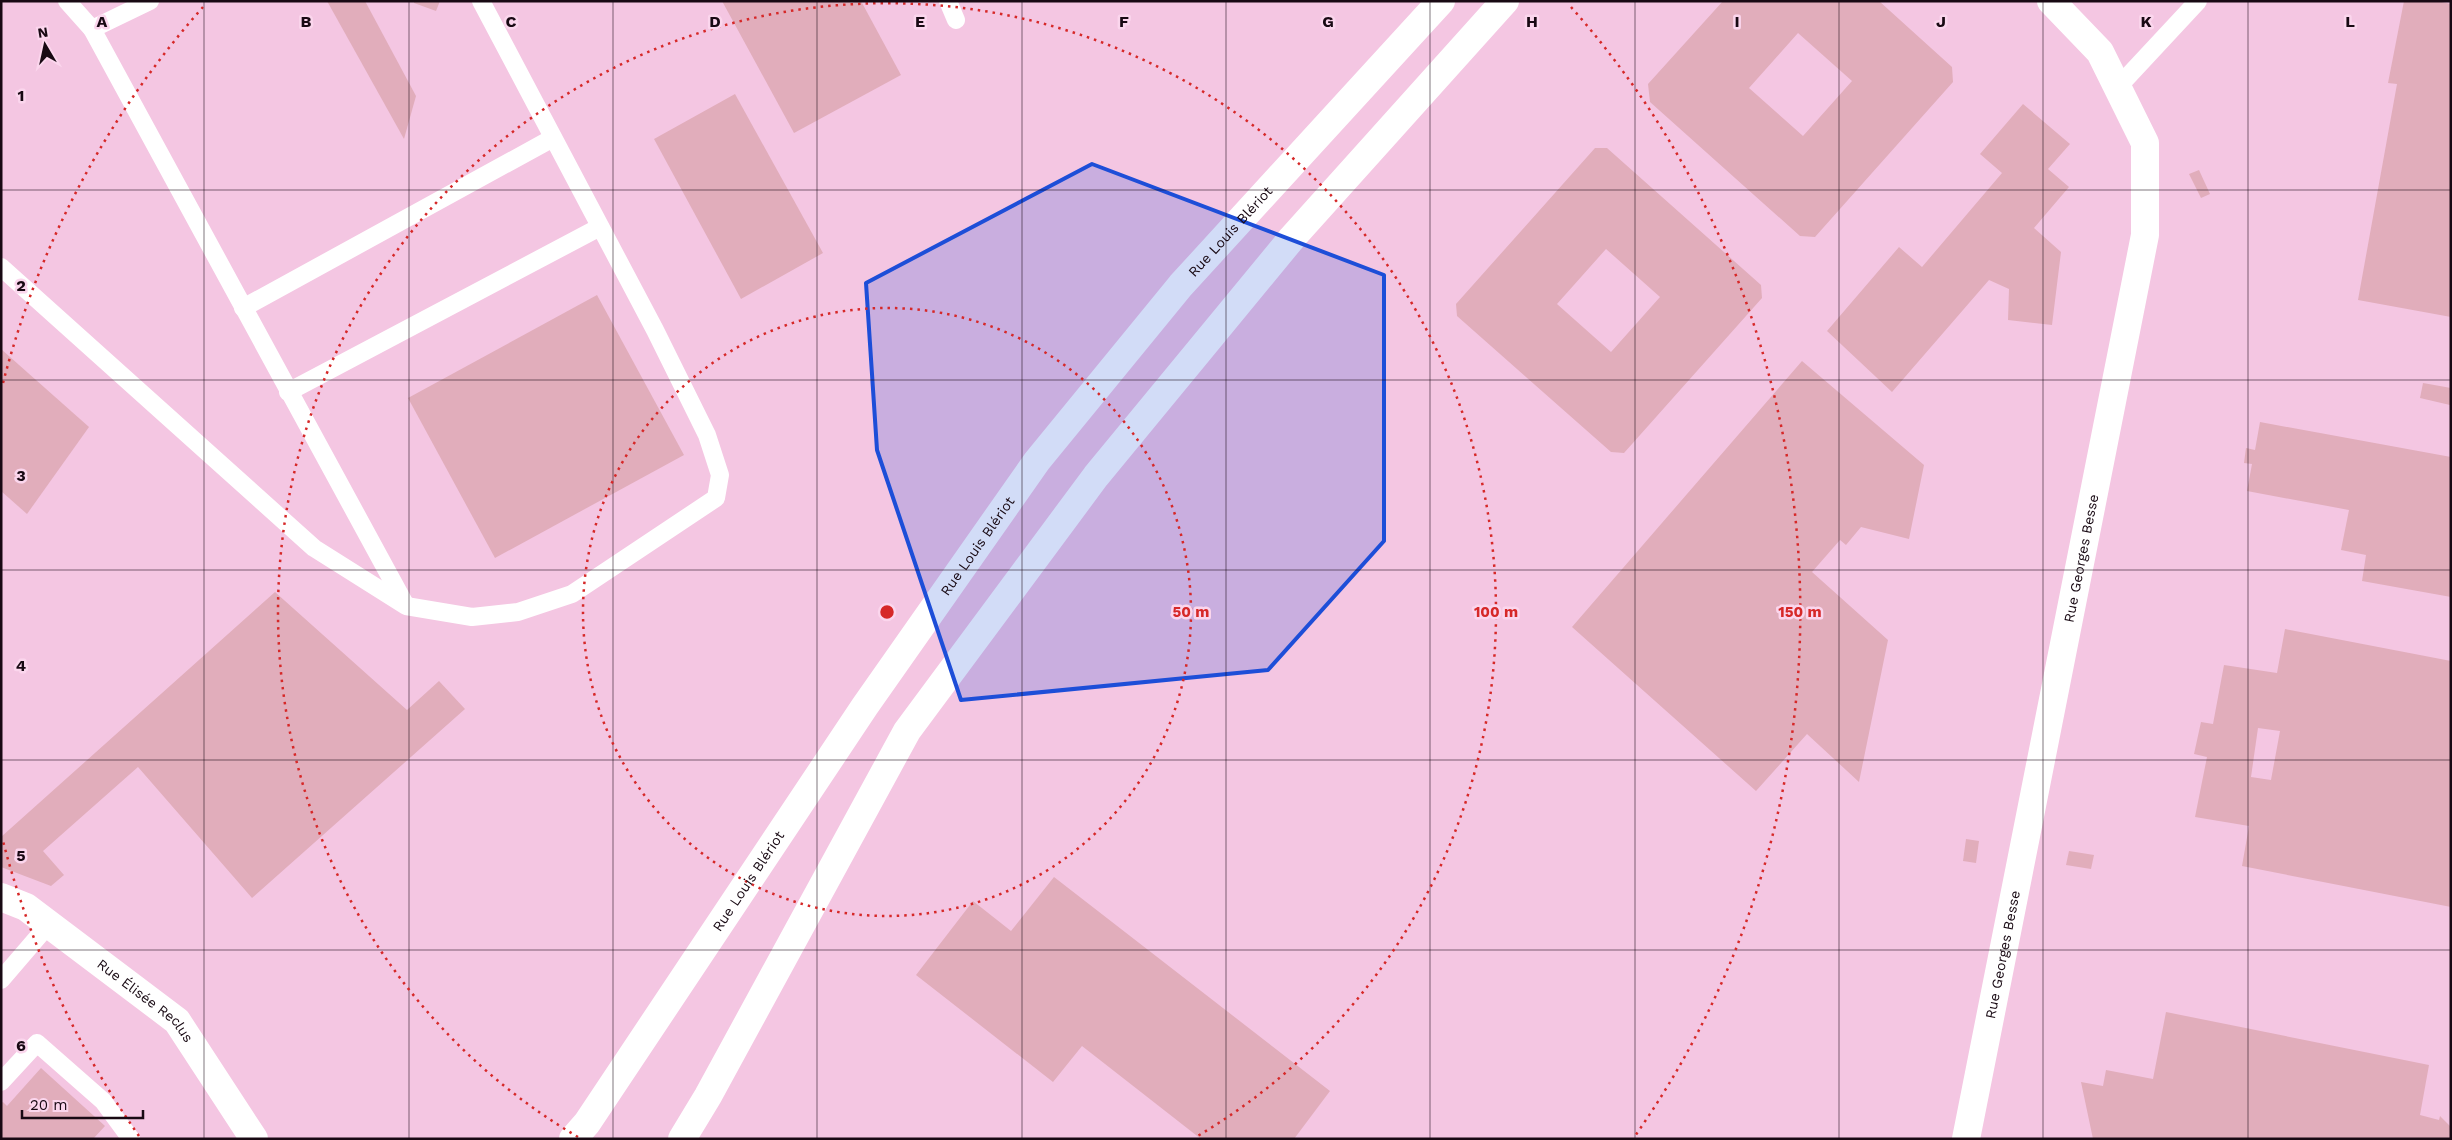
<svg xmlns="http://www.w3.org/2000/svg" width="2452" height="1140" font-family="'Work Sans',sans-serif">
<rect width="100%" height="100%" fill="#f4c6e2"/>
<g fill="#e1adbb" fill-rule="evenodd">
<polygon points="327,1 365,1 416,96 404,139"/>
<polygon points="414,1 440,1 436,11 414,3"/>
<polygon points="722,1 861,1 901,75 794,133"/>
<path d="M 1723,1 L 1879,1 L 1952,67 L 1953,82 L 1815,237 L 1800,236 L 1650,102 L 1648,84 ZM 1798,33 L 1852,81 L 1803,136 L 1749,88 Z"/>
<polygon points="2404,1 2437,1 2451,4 2451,317 2358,300 2397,84 2388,83"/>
<polygon points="735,94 823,253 741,299 654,139"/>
<polygon points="2023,104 2070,144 2048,169 2069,187 2034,228 2061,252 2052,325 2008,320 2009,289 1989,280 1892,392 1827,331 1899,247 1922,267 2002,173 1980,154"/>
<path d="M 1595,148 L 1607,148 L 1761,285 L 1762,298 L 1624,453 L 1611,452 L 1457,316 L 1456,304 ZM 1606,249 L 1660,297 L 1611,352 L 1557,304 Z"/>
<polygon points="2199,170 2210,194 2201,198 2189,174"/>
<polygon points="597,295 684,455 495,558 408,398"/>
<polygon points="1,349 89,427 27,514 1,491"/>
<polygon points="1802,361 1924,465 1909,539 1861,527 1846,545 1840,540 1812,572 1888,640 1859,782 1807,734 1756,791 1572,627"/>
<polygon points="2423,383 2451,388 2450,405 2420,398"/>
<polygon points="2260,422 2451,457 2451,597 2362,581 2366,555 2341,550 2349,510 2247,491 2252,464 2244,463 2246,448 2255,450"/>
<polygon points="275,592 407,710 439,681 465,709 252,898 138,767 43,851 64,875 51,886 1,867 1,837"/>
<path d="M 2285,629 L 2451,661 L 2451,907 L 2242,866 L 2249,826 L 2195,817 L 2207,757 L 2194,754 L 2201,722 L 2213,724 L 2224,665 L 2277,673 ZM 2258,728 L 2280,731 L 2271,780 L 2251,777 Z"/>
<polygon points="1966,839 1979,841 1976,863 1963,861"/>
<polygon points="2069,851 2094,855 2091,869 2066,865"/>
<polygon points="1054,877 1330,1091 1294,1139 1201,1139 1082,1046 1053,1082 916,975 973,901 1011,931"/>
<polygon points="2166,1012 2429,1065 2420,1115 2439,1120 2440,1116 2451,1127 2451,1139 2093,1139 2081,1082 2103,1086 2106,1070 2153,1079"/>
<polygon points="41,1068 105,1126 93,1139 1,1139 1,1103 3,1102 7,1106"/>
</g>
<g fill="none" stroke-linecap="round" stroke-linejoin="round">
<g stroke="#fff" stroke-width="18">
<polyline points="67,1 92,29 150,1"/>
<polyline points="948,1 956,20"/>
<polyline points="92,29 405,604"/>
<polyline points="2118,87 2198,1"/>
<polyline points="1,267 314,548 406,606 472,617 518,612 572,594 716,498 720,475 707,435 655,330 481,1"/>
<polyline points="243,308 553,138"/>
<polyline points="288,392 600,227"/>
<polyline points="1,980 49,924"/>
<polyline points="1,1082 37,1043 103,1101 131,1139"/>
</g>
<path stroke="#fff" stroke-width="28" id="s1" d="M 1966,1139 L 2145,235 L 2145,143 L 2100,52 L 2051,1"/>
<g stroke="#fff" stroke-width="28">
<path id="s2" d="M 1,897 L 26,907 L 177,1021 L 254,1139"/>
<path id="s3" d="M 573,1139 L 587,1123 L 865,706 L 1037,461 L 1181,285 L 1441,1"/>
<polyline points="682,1139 708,1096 907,731 1096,476 1292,238 1505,1"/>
</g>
</g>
<path fill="#1d4ed8" fill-opacity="0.2" stroke="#1d4ed8" stroke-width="4" stroke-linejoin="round" d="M 1092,164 L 1384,275 L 1384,541 L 1268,670 L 961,700 L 877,450 L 866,283 Z"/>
<path fill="none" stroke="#180913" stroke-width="1" stroke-opacity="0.55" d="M 204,1 L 204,1139M 409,1 L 409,1139M 613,1 L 613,1139M 817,1 L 817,1139M 1022,1 L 1022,1139M 1226,1 L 1226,1139M 1430,1 L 1430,1139M 1635,1 L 1635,1139M 1839,1 L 1839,1139M 2043,1 L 2043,1139M 2248,1 L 2248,1139M 1,190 L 2451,190M 1,380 L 2451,380M 1,570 L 2451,570M 1,760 L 2451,760M 1,950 L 2451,950"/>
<g fill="none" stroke="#d62828" stroke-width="2.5" stroke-dasharray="2.5 5">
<circle cx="887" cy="612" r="304"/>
<path d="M578 1137A609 609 0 1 1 1196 1137"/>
<path d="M139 1136A913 913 0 0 1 3 841M3 383A913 913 0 0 1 203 7M1571 7A913 913 0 0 1 1635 1136"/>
</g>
<g text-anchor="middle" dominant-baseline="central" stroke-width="5" stroke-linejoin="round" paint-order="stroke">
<g font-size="14" fill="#180913" stroke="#fbd6ed">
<text stroke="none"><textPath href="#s3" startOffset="1122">Rue Louis Blériot</textPath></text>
<text stroke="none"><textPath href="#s3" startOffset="718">Rue Louis Blériot</textPath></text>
<text stroke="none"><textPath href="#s1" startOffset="592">Rue Georges Besse</textPath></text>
<text stroke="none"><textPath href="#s3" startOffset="312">Rue Louis Blériot</textPath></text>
<text stroke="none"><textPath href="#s1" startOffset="188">Rue Georges Besse</textPath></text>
<text stroke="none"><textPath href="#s2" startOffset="179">Rue Élisée Reclus</textPath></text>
</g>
</g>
<g font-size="16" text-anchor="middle" font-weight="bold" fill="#180913" stroke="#fbd6ed" stroke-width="5" stroke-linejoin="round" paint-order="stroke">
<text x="102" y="27">A</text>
<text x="306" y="27">B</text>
<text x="511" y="27">C</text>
<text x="715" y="27">D</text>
<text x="920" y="27">E</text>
<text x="1124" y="27">F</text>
<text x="1328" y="27">G</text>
<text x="1532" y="27">H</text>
<text x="1737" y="27">I</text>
<text x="1941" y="27">J</text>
<text x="2146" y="27">K</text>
<text x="2350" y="27">L</text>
<text x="21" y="101">1</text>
<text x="21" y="291">2</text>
<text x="21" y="481">3</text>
<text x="21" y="671">4</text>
<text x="21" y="861">5</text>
<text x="21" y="1051">6</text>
</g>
<circle cx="887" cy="612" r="8" fill="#d62828" stroke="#fbd6ed" stroke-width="2.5"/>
<g font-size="15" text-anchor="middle" font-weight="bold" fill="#d62828" stroke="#fbd6ed" stroke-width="5" stroke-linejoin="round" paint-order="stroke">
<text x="1191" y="617">50 m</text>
<text x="1496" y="617">100 m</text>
<text x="1800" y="617">150 m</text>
</g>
<rect width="2452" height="1140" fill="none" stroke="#180913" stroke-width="5"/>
<g transform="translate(45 45) rotate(351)" stroke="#fbd6ed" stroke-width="4" paint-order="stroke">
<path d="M0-4L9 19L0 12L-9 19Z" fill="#180913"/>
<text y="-8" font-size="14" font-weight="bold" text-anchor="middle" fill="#180913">N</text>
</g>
<path d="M22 1110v8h121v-8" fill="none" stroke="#180913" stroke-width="2.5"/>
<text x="30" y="1110" font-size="15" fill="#180913" stroke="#fbd6ed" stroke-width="4" paint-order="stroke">20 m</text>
</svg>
